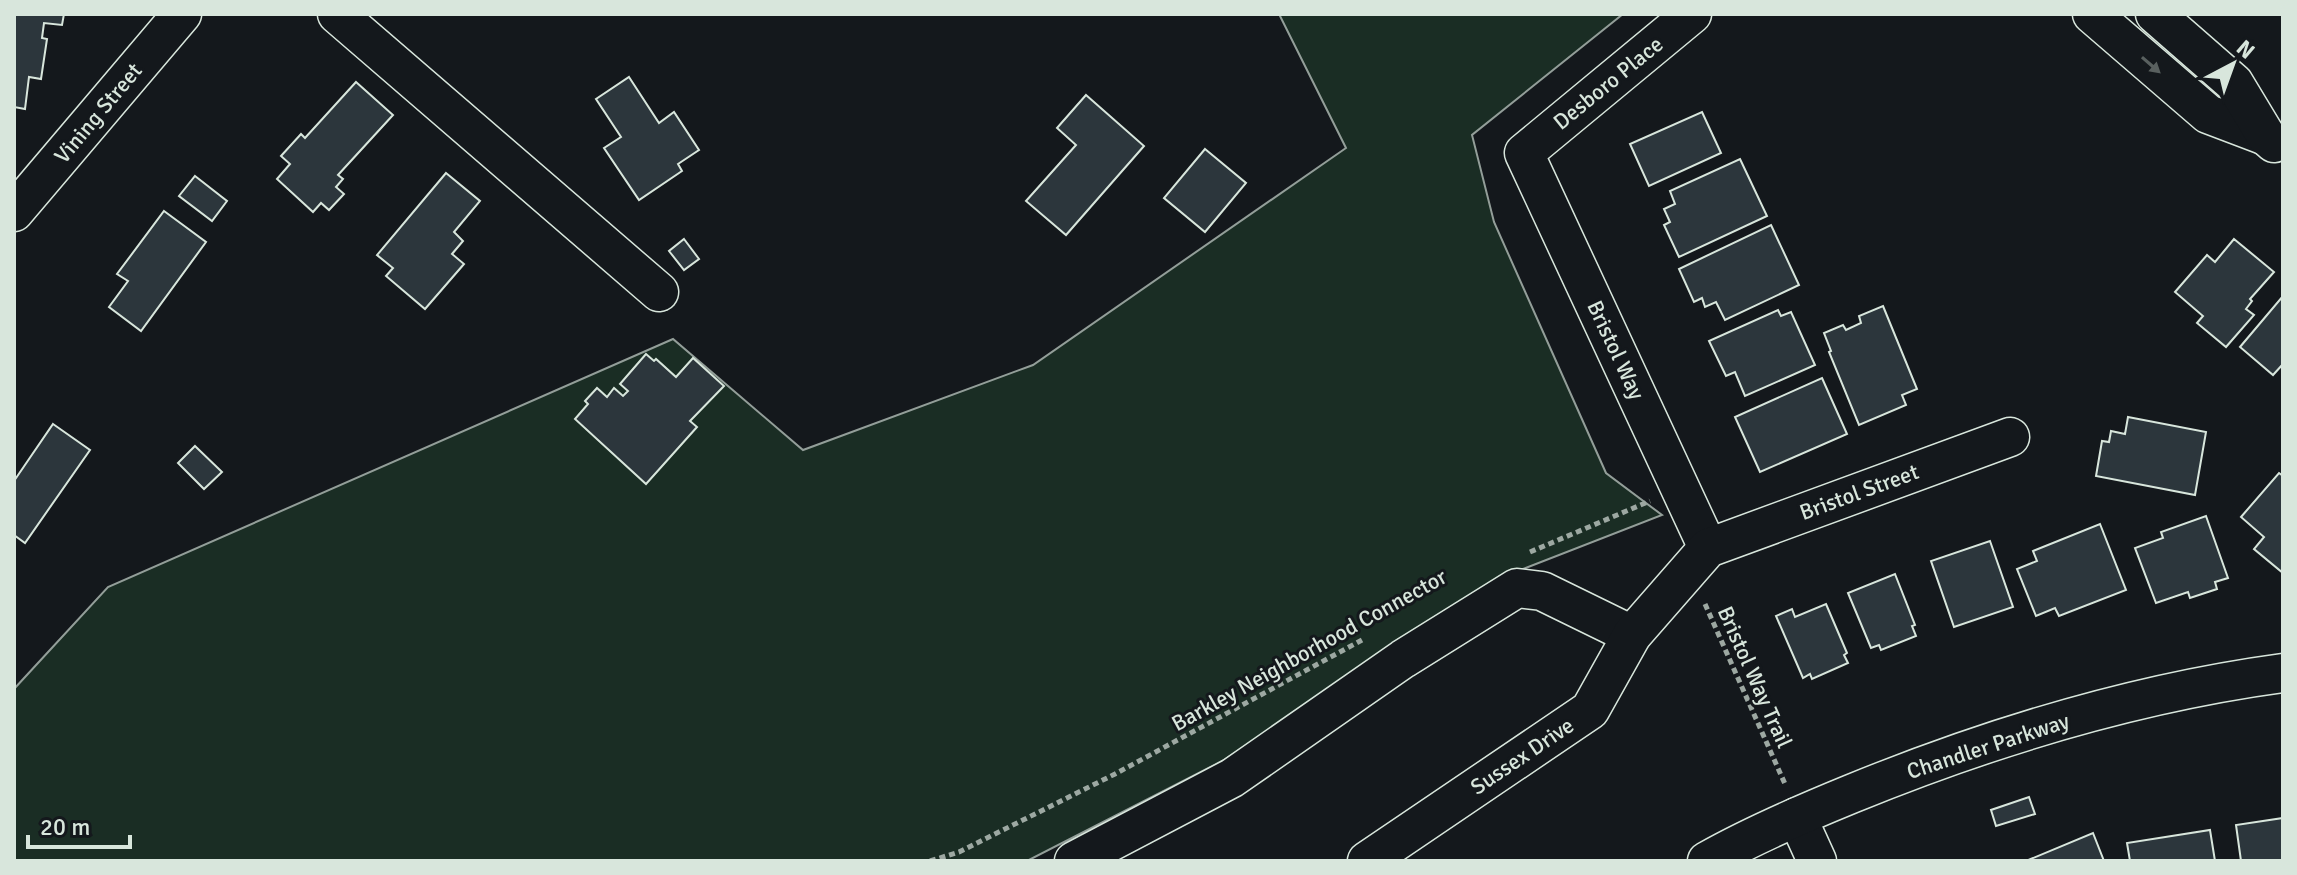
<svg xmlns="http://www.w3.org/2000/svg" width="2297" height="875" font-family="Signika,sans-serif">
<rect width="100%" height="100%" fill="#14181c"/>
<polygon fill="#1a2d24" stroke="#939e99" stroke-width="2" points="1279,14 1623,14 1472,135 1494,222 1606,473 1662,515 1518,571 1360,669 1224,760 1027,861 14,861 14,689 108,587 673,339 803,450 1033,365 1346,148"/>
<g fill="#2c363c" stroke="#d8e6dc" stroke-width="2">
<polygon points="14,14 64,14 62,25 44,23 42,38 47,39 41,79 29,77 25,109 14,107"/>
<polygon points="629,77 659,123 674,112 699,150 678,164 682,171 639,200 604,148 621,137 596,99"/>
<polygon points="356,82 393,115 338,175 343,179 336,187 344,194 329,210 321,203 313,212 277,179 290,164 281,156 301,134 305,138"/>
<polygon points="1086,95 1144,146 1066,235 1026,201 1076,145 1057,128"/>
<polygon points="1702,112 1721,153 1649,186 1630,144"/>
<polygon points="1205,149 1246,183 1205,232 1164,198"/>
<polygon points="1740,159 1767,216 1679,257 1664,225 1670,222 1664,209 1675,204 1670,191"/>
<polygon points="446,173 480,201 454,232 463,241 452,254 464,264 425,309 386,276 393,268 377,255"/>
<polygon points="195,176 227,201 212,221 179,196"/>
<polygon points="164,211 206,242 141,331 109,307 128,281 117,274"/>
<polygon points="1771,225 1799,285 1725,320 1716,302 1705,307 1702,298 1694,302 1679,269"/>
<polygon points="684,239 699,259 684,270 669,251"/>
<polygon points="2234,239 2274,272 2250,299 2252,301 2246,309 2254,315 2226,347 2197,323 2203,316 2175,292 2207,255 2215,262"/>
<polygon points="2283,296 2283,364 2273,375 2240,347"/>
<polygon points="1883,306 1917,389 1902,395 1906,405 1859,425 1829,352 1831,351 1824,333 1843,325 1846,330 1861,323 1859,316"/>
<polygon points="1778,310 1781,316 1791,312 1815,365 1745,396 1735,372 1726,376 1709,341"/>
<polygon points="646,354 654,361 656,359 676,377 693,358 724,386 690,421 697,427 646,484 575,419 588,404 585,401 597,388 607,397 614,388 623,396 628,391 620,384"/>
<polygon points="1822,378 1847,434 1760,472 1735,417"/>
<polygon points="2128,417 2206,432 2195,495 2096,476 2102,441 2109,442 2111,431 2125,434"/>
<polygon points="53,424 90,450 25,543 14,535 14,481"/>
<polygon points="195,446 222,472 204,489 178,463"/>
<polygon points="2279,473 2283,476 2283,573 2254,549 2264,537 2241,517"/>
<polygon points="2206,516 2228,578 2215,582 2217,589 2190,598 2188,592 2156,603 2135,548 2163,538 2161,532"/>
<polygon points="2100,524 2126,590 2059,616 2055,608 2036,616 2017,569 2037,561 2033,551"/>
<polygon points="1990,541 2013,607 1954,627 1931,561"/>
<polygon points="1895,574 1915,625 1912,626 1916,636 1881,650 1879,645 1871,648 1848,593"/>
<polygon points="1826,604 1847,653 1844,655 1848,663 1812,679 1810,674 1803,678 1776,616 1792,609 1795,617"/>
<polygon points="2029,797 2035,814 1996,826 1991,810"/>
<polygon points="2283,818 2283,861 2241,861 2236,825"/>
<polygon points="2210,830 2215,861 2130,861 2127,843"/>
<polygon points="2093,833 2104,861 2026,861"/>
</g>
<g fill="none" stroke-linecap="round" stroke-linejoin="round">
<g stroke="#d8e6dc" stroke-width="41">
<g id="minor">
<polyline points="337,14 659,292"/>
<polyline points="1692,14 1524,153 1708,548"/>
<polyline points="2092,14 2208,114 2266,136"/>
<polyline points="2155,14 2234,83 2266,136 2274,143"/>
<polyline points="14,212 182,14"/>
<polyline points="1797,817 1817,861"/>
<polyline points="1074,861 1232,778 1403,659 1517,588 1542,591 1632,635"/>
<polyline points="1367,861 1590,710 1632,635 1708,548 2010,437"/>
<path d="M 1707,861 C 1753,835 1802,814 1851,794 C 1988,738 2135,693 2283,673"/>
</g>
</g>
<g stroke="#9da8a2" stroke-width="5" stroke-dasharray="6 4" stroke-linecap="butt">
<polyline points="1530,552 1650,501"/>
<polyline points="1705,604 1785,784"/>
<polyline points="930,861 959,852 1115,774 1362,640"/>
</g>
<use href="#minor" stroke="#14181c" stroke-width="38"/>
</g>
<defs><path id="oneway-solid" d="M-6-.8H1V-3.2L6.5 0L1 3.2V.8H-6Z" transform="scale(2)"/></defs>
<use fill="#59605f" href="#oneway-solid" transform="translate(2151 65) rotate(41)"/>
<g text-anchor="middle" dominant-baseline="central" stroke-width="6" stroke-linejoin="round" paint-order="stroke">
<g font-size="22" fill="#d8e6dc" stroke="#14181c">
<text transform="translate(1608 83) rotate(-39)">Desboro Place</text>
<text transform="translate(98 113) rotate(-50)">Vining Street</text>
<text transform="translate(1616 350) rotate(65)">Bristol Way</text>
<text transform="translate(1859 492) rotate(-20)">Bristol Street</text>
<text transform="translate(1309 650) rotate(-29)">Barkley Neighborhood Connector</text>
<text transform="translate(1755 677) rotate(66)">Bristol Way Trail</text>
<text transform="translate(1988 746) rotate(-18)">Chandler Parkway</text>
<text transform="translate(1522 756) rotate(-34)">Sussex Drive</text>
</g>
</g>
<rect width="2297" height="875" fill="none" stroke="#d8e6dc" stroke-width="32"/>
<g transform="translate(2233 64) rotate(41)" stroke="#14181c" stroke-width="6" paint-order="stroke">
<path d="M0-6L14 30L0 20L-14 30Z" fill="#d8e6dc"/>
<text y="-12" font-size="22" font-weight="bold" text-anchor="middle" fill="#d8e6dc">N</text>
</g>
<path d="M28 835v12h102v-12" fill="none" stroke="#d8e6dc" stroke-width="4"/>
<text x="40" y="835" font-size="24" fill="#d8e6dc" stroke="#14181c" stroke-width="6" paint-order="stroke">20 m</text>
</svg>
